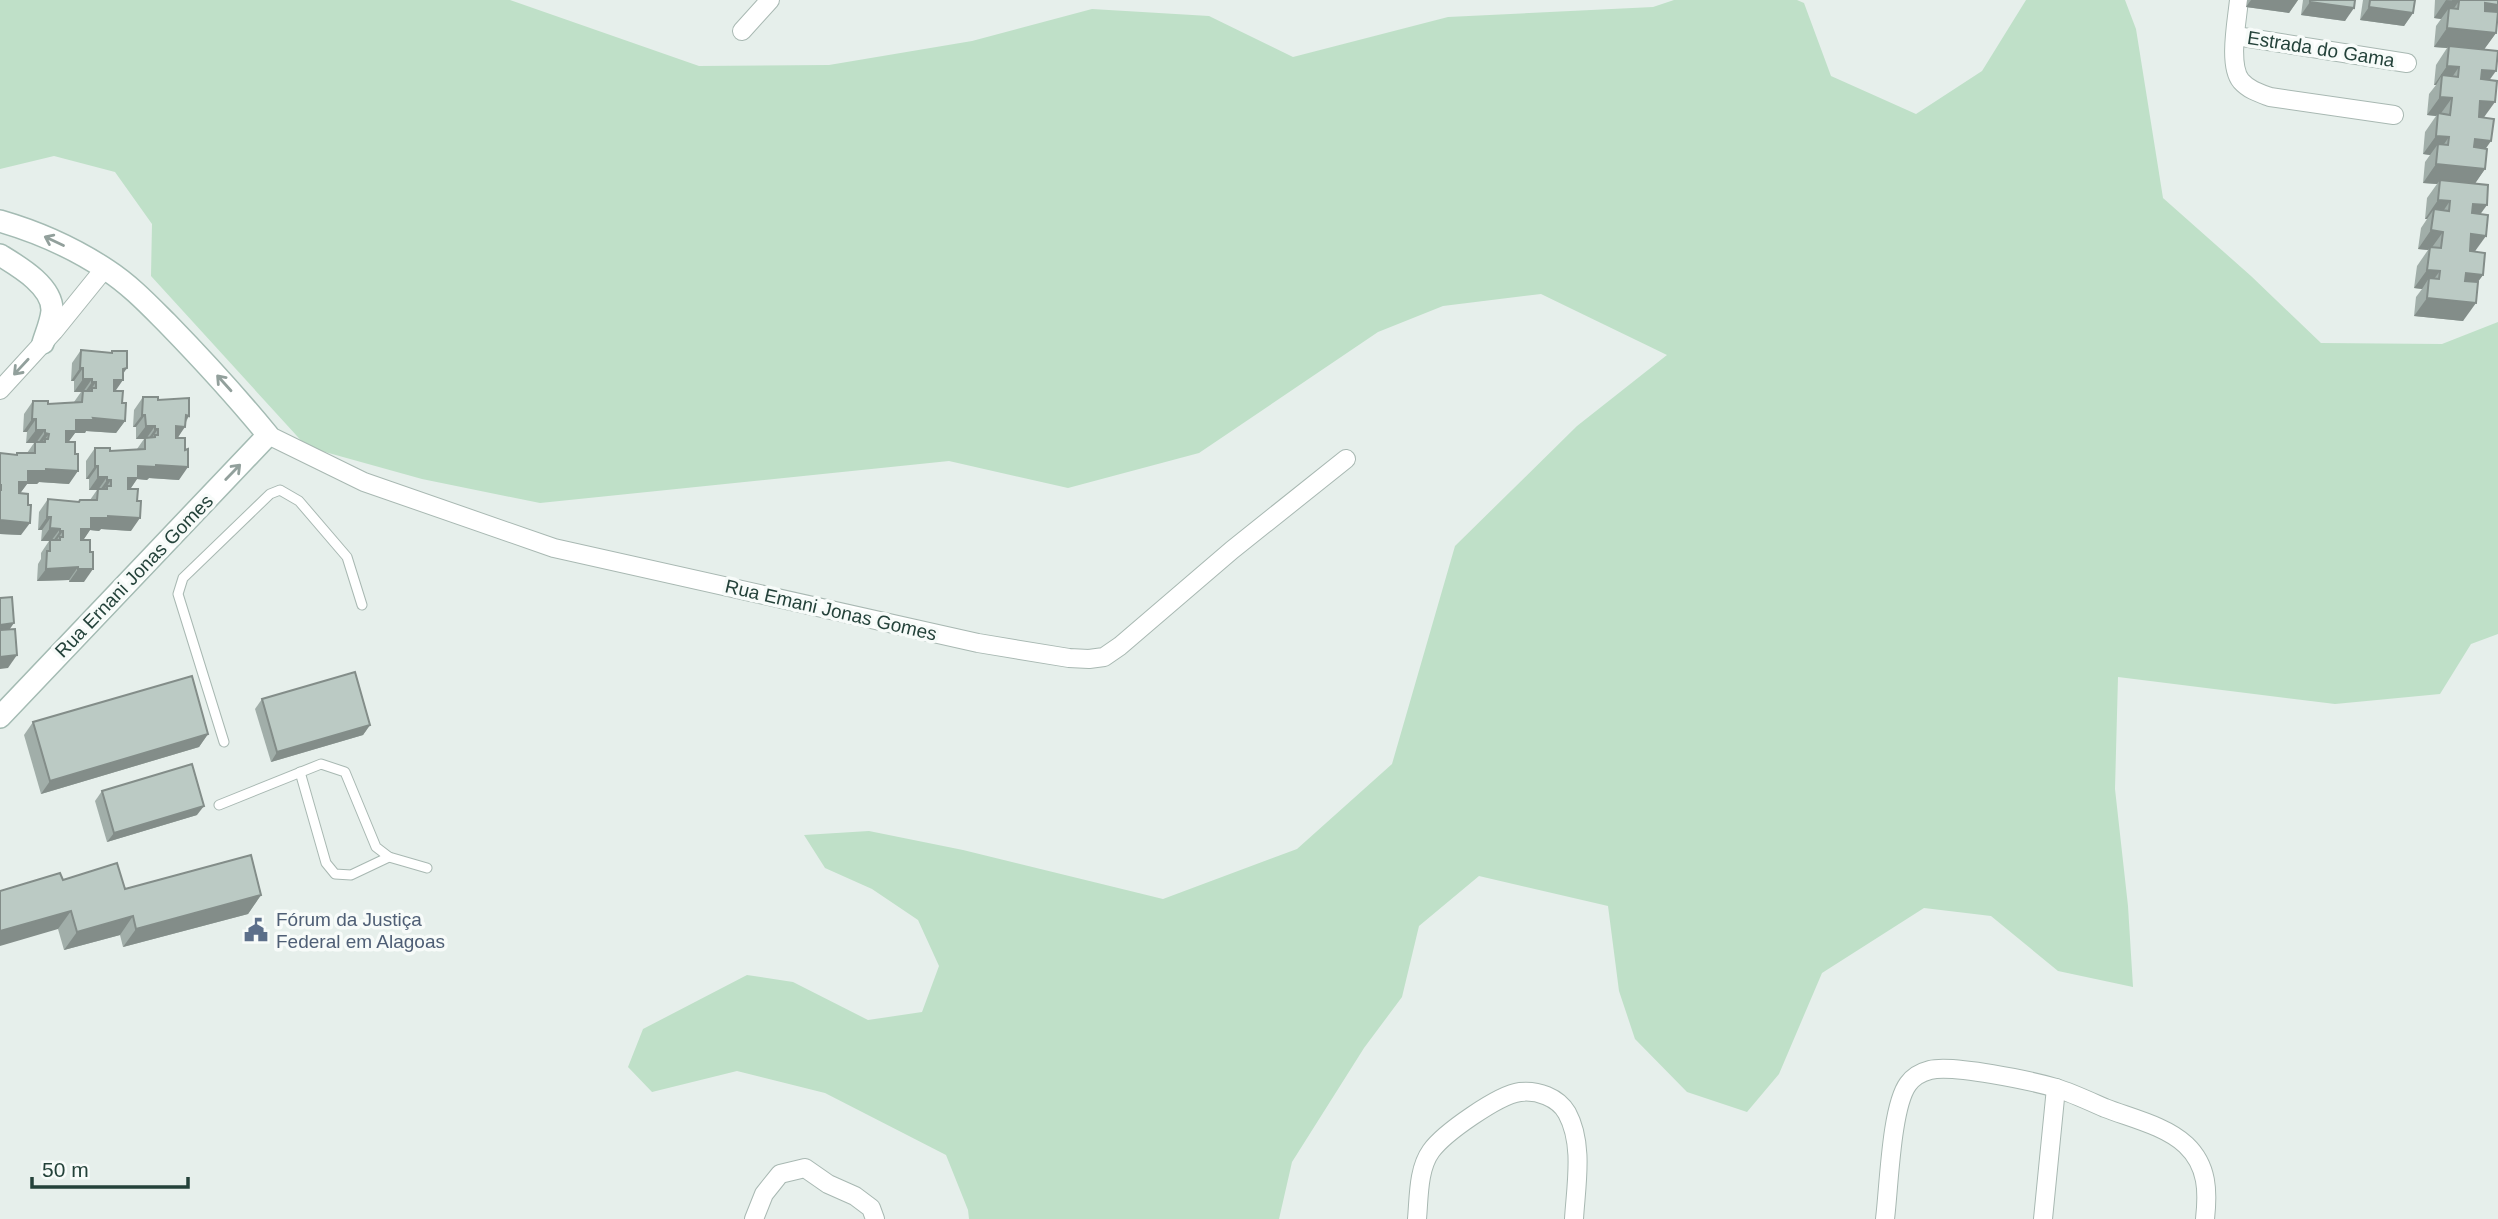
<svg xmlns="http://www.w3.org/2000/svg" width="2498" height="1219" font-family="Helvetica,sans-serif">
<rect width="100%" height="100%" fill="#e6efeb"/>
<polygon fill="#bfe0c8" points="0,0 510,0 699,66 829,65 972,41 1092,9 1209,16 1293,57 1448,17 1653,7 1674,0 1797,0 1804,3 1831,76 1916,114 1982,71 2026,0 2125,0 2136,29 2163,198 2251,276 2321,343 2442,344 2498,322 2498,634 2471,644 2440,694 2335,704 2118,677 2115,789 2128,906 2133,987 2058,971 1991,916 1924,908 1822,973 1779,1074 1747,1112 1687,1092 1635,1039 1619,991 1608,906 1479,876 1419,926 1402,997 1364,1048 1292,1162 1279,1219 969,1219 968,1210 946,1155 825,1093 737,1071 652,1092 628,1067 643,1029 747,975 793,982 868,1020 922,1012 939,966 918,920 872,889 825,868 804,835 869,831 963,850 1163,899 1297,849 1392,764 1455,546 1577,426 1667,355 1541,294 1443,306 1378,332 1199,453 1068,488 949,461 540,503 422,479 307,447 151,276 152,224 115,172 54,156 0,169"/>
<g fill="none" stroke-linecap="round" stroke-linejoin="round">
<g stroke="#a8b8b2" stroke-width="11">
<g id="lane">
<polyline points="224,742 178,594 183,578 270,494 280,490 299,501 347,557 362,605"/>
<polyline points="300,772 326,863 335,874 351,875 389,857"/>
<polyline points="219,805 321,764 345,772 376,847 389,857 427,868"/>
</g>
</g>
<g stroke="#a8b8b2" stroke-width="20">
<g id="street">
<path d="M 2239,0 C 2237,21 2228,65 2241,81 C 2249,90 2259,93 2270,97 L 2394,115"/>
<polyline points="742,31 770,0"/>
<polyline points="2236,36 2407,63"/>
<polyline points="0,390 54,331 105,268"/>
<polyline points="268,435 364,482 554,548 978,643 1069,658 1089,659 1104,657 1120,646 1232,550 1346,459"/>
<polyline points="754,1219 764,1194 780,1174 805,1168 828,1184 855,1196 871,1208 875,1219"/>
<path d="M 1417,1219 C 1419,1197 1418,1169 1431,1151 C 1444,1133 1498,1095 1520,1092 C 1537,1090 1558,1097 1567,1113 C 1584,1144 1576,1185 1574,1219"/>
<path d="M 1885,1219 C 1889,1188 1891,1107 1908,1084 C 1913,1077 1922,1072 1930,1070 C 1952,1064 2032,1081 2056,1088 C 2072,1093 2089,1101 2105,1108 C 2131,1118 2166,1126 2186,1145 C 2208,1166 2208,1192 2205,1219"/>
<polyline points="2043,1219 2056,1088"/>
</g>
</g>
<g stroke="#a4bbb3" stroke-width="24">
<g id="secondary">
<path d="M 0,221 C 38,232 74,248 107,270 C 130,285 148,304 167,323 C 202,359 236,396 268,435 L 0,717"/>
<path d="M 0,255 C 18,266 53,286 52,311 C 51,322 46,333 43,343"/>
</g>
</g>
<use href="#lane" stroke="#fff" stroke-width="9"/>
<use href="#street" stroke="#fff" stroke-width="18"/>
<use href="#secondary" stroke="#fff" stroke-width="21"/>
</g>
<g fill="#a1aea9">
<polygon points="2247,0 2298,0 2289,13 2246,7"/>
<polygon points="2303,0 2355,0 2345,21 2301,15"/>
<polygon points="2363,0 2415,0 2413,13 2404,26 2360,20"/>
<polygon points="2435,0 2498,0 2496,33 2484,49 2489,80 2484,118 2486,149 2485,169 2475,183 2480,214 2475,252 2483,275 2477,282 2463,321 2414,316 2416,297 2422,289 2414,288 2417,266 2428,250 2418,249 2421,228 2427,219 2425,219 2427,198 2437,184 2423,183 2425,162 2430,155 2423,154 2425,132 2436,116 2427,115 2429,94 2436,85 2434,85 2436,65 2447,48 2434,47 2436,26 2441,19 2434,18"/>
<polygon points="81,350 111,353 112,351 123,373 115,391 122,403 125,421 116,433 86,431 85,433 75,433 68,442 69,484 39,482 37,484 27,484 20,493 21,535 0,534 0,453 16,455 17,453 27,453 34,443 26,443 27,432 23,432 24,414 33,401 48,404 74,402 81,392 74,392 74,381 71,381 72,363"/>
<polygon points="143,397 158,400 189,416 178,438 179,480 149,478 147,480 137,479 130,489 131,531 101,529 99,531 90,530 83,540 84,582 69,582 69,580 37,581 38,564 41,559 41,553 49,541 41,541 42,530 38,530 39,512 48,499 78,502 80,500 90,500 97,490 89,490 89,479 86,479 86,461 95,448 110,451 137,449 144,439 136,439 136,427 133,427 134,410"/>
<polygon points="262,699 370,725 363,735 271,762 255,709"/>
<polygon points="33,722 208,734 199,747 41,794 24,735"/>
<polygon points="102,791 197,815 107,842 95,801"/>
<polygon points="63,880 125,889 261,895 248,914 123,947 120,935 64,950 58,929"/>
</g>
<g fill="#838d89">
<polygon points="2251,0 2298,0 2289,13 2246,7"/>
<polygon points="2446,0 2459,1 2448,17 2449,8 2441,19 2434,18"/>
<polygon points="2310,2 2354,8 2345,21 2301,15"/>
<polygon points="2485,3 2498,5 2498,11 2489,24 2472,22"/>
<polygon points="2369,7 2413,13 2404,26 2360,20"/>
<polygon points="2447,28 2496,33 2483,51 2449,46 2447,48 2434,47"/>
<polygon points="2447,66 2459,67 2446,86 2442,75 2436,85 2434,85"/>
<polygon points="2482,70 2496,71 2483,89 2469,88"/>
<polygon points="2440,97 2452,98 2439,116 2438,113 2436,116 2427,115"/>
<polygon points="2480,101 2495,102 2482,120 2467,119"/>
<polygon points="2436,136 2449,137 2437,154 2438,144 2430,155 2423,154"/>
<polygon points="2475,139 2491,141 2478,160 2462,158"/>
<polygon points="2436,164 2485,169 2472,188 2440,180 2437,184 2423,183"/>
<polygon points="2438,200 2450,201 2437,220 2434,209 2427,219 2425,219"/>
<polygon points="2473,204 2487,205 2474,223 2460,222"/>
<polygon points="2431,230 2443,232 2430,250 2430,247 2428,250 2418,249"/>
<polygon points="2471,234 2486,236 2473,254 2458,253"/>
<polygon points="2427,270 2440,271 2428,287 2429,278 2422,289 2414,288"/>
<polygon points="2466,273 2483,275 2470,293 2453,292"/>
<polygon points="2427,298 2476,303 2463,321 2414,316"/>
<polygon points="80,368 83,368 74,381 71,381"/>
<polygon points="127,368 119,380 123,380 114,393 105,393 123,369"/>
<polygon points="83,379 92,379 83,392 74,392"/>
<polygon points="92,382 96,382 87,395 83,395"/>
<polygon points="142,415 145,415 136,427 133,427"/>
<polygon points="186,415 189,416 181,427 185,427 176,440 167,439"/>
<polygon points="93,418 125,421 116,433 86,431 85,433 75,433 67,444 57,444 76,420"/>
<polygon points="32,419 36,419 27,432 23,432"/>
<polygon points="146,426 155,426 146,439 136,439"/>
<polygon points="155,429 158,429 149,442 146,442"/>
<polygon points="36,430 45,430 36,443 26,443"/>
<polygon points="45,433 49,434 39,446 36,446"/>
<polygon points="156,465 188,467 179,480 149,478 147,480 137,479 129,491 119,490 138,466"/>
<polygon points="95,466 98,466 89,479 86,479"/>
<polygon points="46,469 78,471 69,484 39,482 37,484 27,484 19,495 10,495 28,471"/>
<polygon points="98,477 107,477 98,490 89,490"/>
<polygon points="107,480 111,480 102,493 98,493"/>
<polygon points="108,516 140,518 131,531 101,529 99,531 90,530 82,542 72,542 91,518"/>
<polygon points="47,517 51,517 42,530 38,530"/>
<polygon points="0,520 30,523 21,535 0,534"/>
<polygon points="50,528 60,529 51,541 41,541"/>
<polygon points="60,531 63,531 54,544 51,544"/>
<polygon points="78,567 69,580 37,581 46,569"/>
<polygon points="78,569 93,569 84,582 69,582"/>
<polygon points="14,623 5,636 0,637 0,625"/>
<polygon points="17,655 8,668 0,669 0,657"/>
<polygon points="370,725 363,735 271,762 277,752"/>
<polygon points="208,734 199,747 41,794 50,781"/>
<polygon points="204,806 197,815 107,842 114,833"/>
<polygon points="261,895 248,914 123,947 136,929"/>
<polygon points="71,911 58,929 0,946 0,931"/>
<polygon points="133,916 120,935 64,950 77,932"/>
</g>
<g fill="#bbcac4" stroke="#838d89" stroke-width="2">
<polygon points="2310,0 2355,0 2354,8 2310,2"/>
<polygon points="2370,0 2415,0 2413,13 2369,7"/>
<polygon points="2452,0 2498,0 2498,5 2485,3 2485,11 2498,12 2496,33 2447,28 2449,8 2458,9 2459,1"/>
<polygon points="2449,46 2498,51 2496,71 2482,70 2481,79 2497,81 2495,102 2480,101 2479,117 2494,119 2491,141 2475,139 2474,147 2487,149 2485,169 2436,164 2438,144 2448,145 2449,137 2436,136 2438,113 2450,115 2452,98 2440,97 2442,75 2458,77 2459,67 2447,66"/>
<polygon points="2440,180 2488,185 2487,205 2473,204 2472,213 2488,215 2486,236 2471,234 2470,251 2485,253 2483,275 2466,273 2465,281 2478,282 2476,303 2427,298 2429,278 2439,279 2440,271 2427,270 2430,247 2441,248 2443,232 2431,230 2434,209 2449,211 2450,201 2438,200"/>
<polygon points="81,350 112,353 112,351 127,351 127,368 123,369 123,380 114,380 114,391 123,391 122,403 126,403 125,421 93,418 94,420 76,420 76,431 66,431 66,442 75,442 75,454 78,454 78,471 46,469 46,471 28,471 28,482 19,482 19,493 28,494 28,505 31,505 30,523 0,520 0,490 1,490 1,485 0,485 0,453 17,455 17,453 35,453 35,442 45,442 45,439 48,439 49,434 45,433 45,430 36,430 36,419 32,419 33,401 48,401 48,404 82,402 83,391 92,391 92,388 96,388 96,382 92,382 92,379 83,379 83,368 80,368"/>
<polygon points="143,397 158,397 158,400 189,398 189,416 186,415 185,427 176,426 176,438 185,438 185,450 188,449 188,467 156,465 156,467 138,466 138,478 128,478 128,489 138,489 137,501 141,501 140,518 108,516 108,518 91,518 91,529 81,529 81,540 90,540 90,552 93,552 93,569 78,569 78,567 46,569 47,551 50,551 50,540 60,540 60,537 63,537 63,531 60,531 60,529 50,528 51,517 47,517 48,499 79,502 80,500 97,500 98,489 107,489 107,486 111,486 111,480 107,480 107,477 98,477 98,466 95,466 95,448 110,448 110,451 145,449 145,438 155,437 155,435 158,435 158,429 155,429 155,426 146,426 145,415 142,415"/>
<polygon points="12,597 14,623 0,625 0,598"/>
<polygon points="15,629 17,655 0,657 0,630"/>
<polygon points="355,672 370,725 277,752 262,699"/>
<polygon points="192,676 208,734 50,781 33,722"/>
<polygon points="192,764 204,806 114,833 102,791"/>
<polygon points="251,855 261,895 136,929 133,916 77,932 71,911 0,931 0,891 60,873 63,880 117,863 125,889"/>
</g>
<defs><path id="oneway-shaft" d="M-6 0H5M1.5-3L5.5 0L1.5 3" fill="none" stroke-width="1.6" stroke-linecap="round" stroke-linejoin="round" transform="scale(1.75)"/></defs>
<g stroke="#92a09c">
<use href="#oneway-shaft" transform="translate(54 241) rotate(-155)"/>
<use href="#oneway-shaft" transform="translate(21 367) rotate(133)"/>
<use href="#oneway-shaft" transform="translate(224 383) rotate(-132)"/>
<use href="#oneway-shaft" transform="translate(233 472) rotate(-46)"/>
</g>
<defs>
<g id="civic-bare" transform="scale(1.89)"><path d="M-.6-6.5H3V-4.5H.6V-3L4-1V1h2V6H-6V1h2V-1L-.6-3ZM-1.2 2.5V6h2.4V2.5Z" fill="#5c6f8a" stroke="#f7fbf9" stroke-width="2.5" paint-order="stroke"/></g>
</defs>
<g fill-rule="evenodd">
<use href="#civic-bare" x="256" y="930"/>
</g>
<g text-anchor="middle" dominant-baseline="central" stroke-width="7" stroke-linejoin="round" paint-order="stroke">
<g font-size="19" fill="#24423a" stroke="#f7fbf9">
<text transform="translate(2321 49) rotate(9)">Estrada do Gama</text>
<text transform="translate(134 576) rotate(-46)">Rua Ernani Jonas Gomes</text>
<text transform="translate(831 610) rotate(13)">Rua Emani Jonas Gomes</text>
</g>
<g font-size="19" fill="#4e5e75" stroke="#f7fbf9" text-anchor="start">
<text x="276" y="919">Fórum da Justiça<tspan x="276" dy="22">Federal em Alagoas</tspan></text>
</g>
</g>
<path d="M32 1177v10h156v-10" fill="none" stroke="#24423a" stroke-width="3.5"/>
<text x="42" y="1177" font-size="21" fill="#24423a" stroke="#f7fbf9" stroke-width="5" paint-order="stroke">50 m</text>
</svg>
